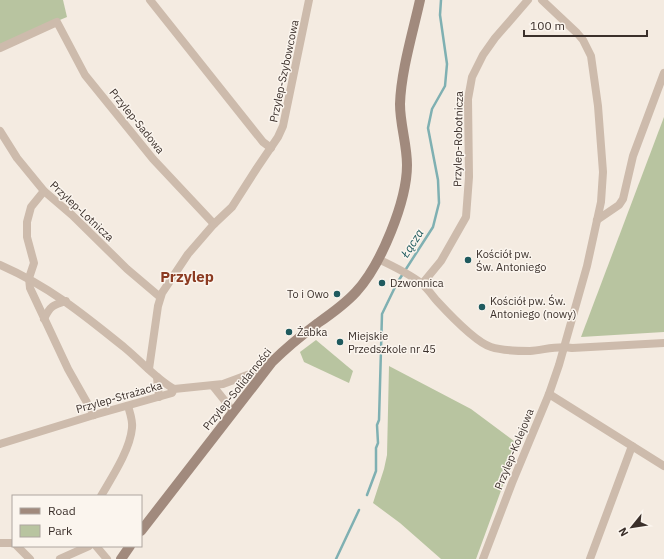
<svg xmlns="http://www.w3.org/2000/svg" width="664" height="559" font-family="'IBM Plex Sans',sans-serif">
<rect width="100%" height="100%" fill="#f4ebe1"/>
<g fill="#b8c4a0">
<polygon points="0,0 63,0 67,17 0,45"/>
<polygon points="664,117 664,332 581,337"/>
<polygon points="316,340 353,371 349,383 304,362 300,352"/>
<polygon points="389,366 471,409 518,444 476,559 441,559 400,523 373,503 384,469 387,455"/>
</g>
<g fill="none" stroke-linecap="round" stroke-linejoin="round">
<g stroke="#7fb0b2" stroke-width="2.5">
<polyline points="367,495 376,471 376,448 378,443 377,425 379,420 382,314 397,283 433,227 439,203 438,180 428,128 432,109 445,86 447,64 440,15 441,0"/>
<polyline points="336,559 359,510"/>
</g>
<g stroke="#cdbbac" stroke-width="8">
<polyline points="150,0 263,142 271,148"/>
<polyline points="0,48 57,22 85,75 153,159 214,224"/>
<polyline points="0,131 17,158 44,191 72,215 127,269 160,297"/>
<polyline points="44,191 31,207 27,222 27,237 34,263 29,278 30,288 68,369 94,415"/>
<polyline points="597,220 619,205 623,199 633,156 664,73"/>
<path d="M 378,259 C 393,266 408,273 421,283 C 427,288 432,295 437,301 C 449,314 475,342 491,347 C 503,351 517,351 530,351 C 544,350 558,345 572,348 L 664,343"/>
<path d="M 0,265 C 50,287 83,314 125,348 C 142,362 156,379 174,389"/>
<polyline points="422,284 441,261 466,217 469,177 468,99 472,77 483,55 495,38 528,0"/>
<path d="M 44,319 C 50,306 53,305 66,301"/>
<polyline points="149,369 158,306 162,293 188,254 214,224 232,207 257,168 278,137 283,126 309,0"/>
<polyline points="157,377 159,397"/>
<polyline points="213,386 233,411"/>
<polyline points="549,394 664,466"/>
<polyline points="0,444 94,415 172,393 174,389 223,384 266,368"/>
<path d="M 101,496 C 112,477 130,450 132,428 C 133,421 130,413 128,406"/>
<polyline points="0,543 13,543"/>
<polyline points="17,546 30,559"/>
<polyline points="96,546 107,559"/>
<polyline points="60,559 89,546"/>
<polyline points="483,559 512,483 549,394 559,365 587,266 601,202 603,172 598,106 591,56 583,40 577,33 542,0"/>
<polyline points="590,559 632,446"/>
</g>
<g stroke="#a18a7d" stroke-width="10">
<path d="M 141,531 L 272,362 C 286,348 302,335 318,323 C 331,314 345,304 356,292 C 381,265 407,201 407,165 C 407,144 400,125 400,104 C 401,71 413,32 420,0"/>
<polyline points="121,559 130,546"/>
</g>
</g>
<g fill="#1f5a5e" stroke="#fbf5ee" stroke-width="1.5">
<circle cx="468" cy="260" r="4"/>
<circle cx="382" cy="283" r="4"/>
<circle cx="337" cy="294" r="4"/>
<circle cx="482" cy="307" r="4"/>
<circle cx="289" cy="332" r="4"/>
<circle cx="340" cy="342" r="4"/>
</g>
<g text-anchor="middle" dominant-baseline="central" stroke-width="3" stroke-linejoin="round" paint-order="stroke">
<g font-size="11" fill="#3b302b" stroke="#fbf5ee">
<text transform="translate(284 71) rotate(-78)">Przylep-Szybowcowa</text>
<text transform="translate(137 121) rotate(51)">Przylep-Sadowa</text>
<text transform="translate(458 139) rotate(-89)">Przylep-Robotnicza</text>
<text transform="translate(82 211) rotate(43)">Przylep-Lotnicza</text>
<text transform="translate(237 389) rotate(-51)">Przylep-Solidarności</text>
<text transform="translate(119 397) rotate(-16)">Przylep-Strażacka</text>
<text transform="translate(514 449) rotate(-68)">Przylep-Kolejowa</text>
</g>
<g font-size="11" fill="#3b302b" stroke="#fbf5ee" text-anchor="start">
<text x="476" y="254">Kościół pw.<tspan x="476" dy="13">Św. Antoniego</tspan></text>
<text x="390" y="283">Dzwonnica</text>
<text x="329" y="294" text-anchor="end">To i Owo</text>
<text x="490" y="301">Kościół pw. Św.<tspan x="490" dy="13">Antoniego (nowy)</tspan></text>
<text x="297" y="332">Żabka</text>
<text x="348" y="336">Miejskie<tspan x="348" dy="13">Przedszkole nr 45</tspan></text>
</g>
<g font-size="12" font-style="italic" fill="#1f5a5e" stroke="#fbf5ee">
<text transform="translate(412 243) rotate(-57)">Łącza</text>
</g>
<g font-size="15" font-weight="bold" fill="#8c3b22" stroke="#fbf5ee">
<text x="187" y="276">Przylep</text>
</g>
</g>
<rect x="12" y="495" width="130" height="52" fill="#fbf5ee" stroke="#aea6a0"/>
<rect x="20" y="508" width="20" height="6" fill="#a18a7d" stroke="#aea6a0"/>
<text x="48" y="515" font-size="12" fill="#3b302b">Road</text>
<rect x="20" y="525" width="20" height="12" fill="#b8c4a0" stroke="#aea6a0"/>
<text x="48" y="535" font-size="12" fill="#3b302b">Park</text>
<g transform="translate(632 527) rotate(240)" stroke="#fbf5ee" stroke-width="3" paint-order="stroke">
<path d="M0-3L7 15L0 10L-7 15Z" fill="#3b302b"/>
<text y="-6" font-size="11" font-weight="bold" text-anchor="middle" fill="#3b302b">N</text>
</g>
<path d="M524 30v6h123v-6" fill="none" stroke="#3b302b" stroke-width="2"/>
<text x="530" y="30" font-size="12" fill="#3b302b" stroke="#fbf5ee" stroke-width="3" paint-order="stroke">100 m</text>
</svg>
